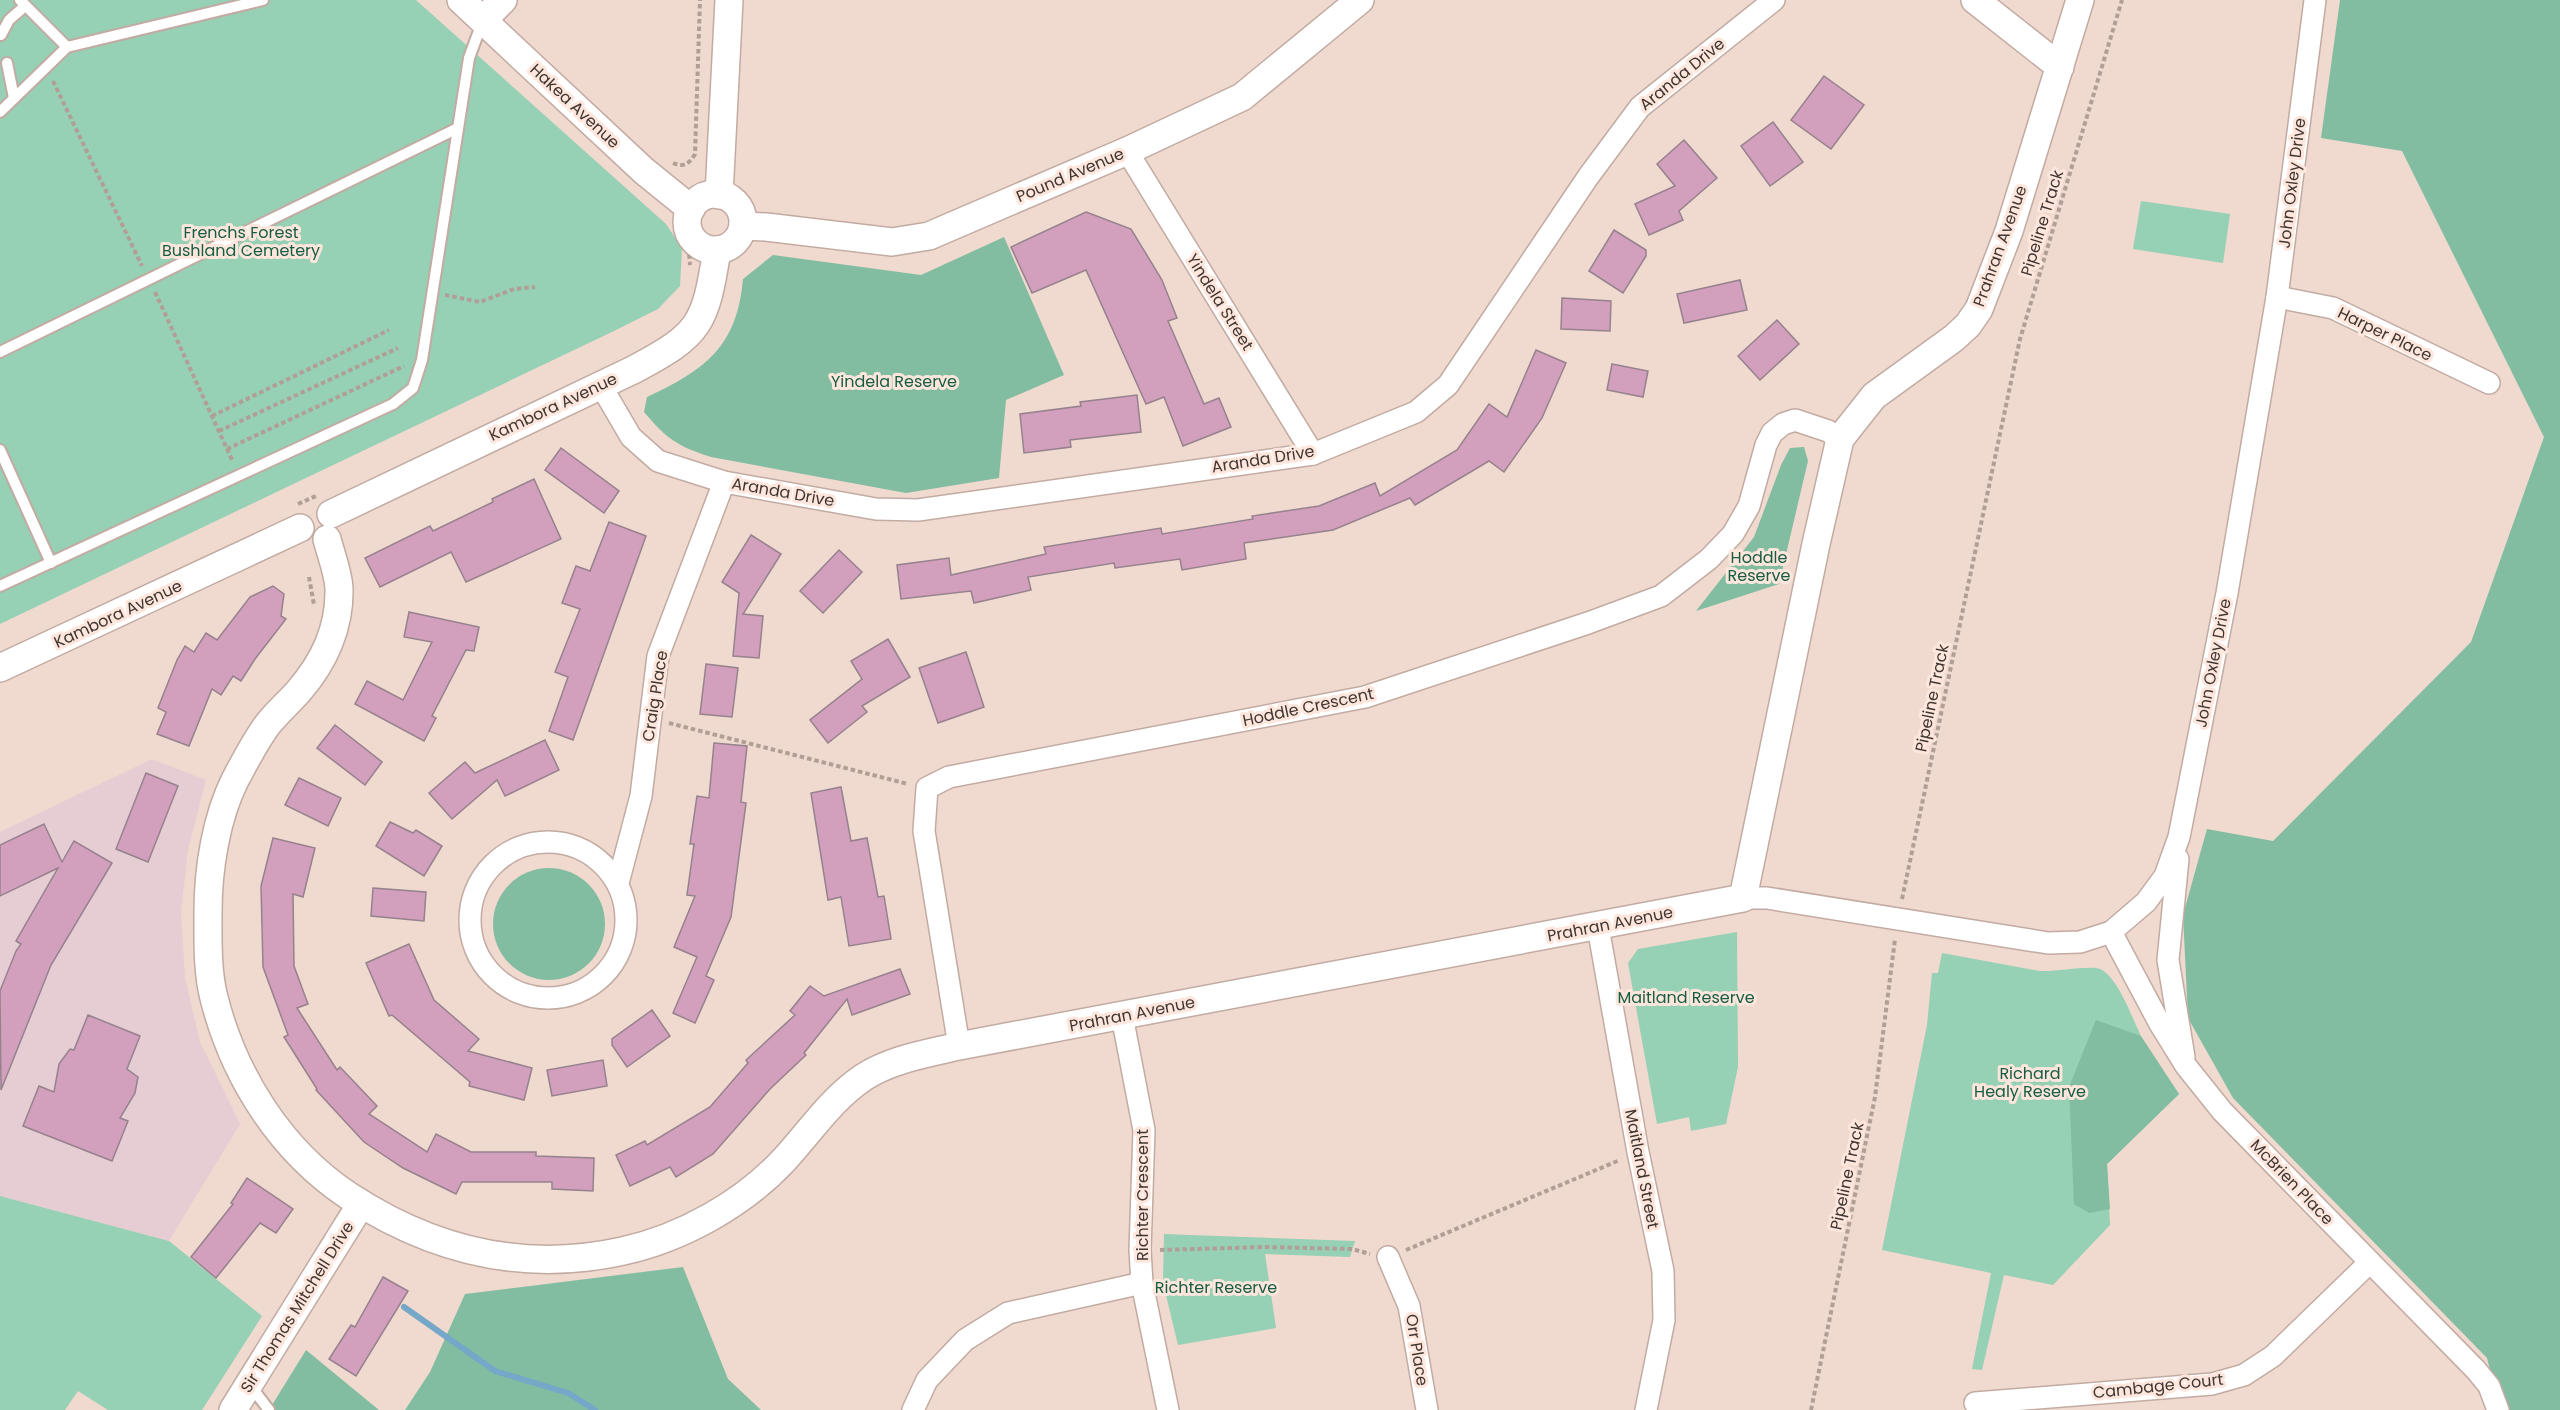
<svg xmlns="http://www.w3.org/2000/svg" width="2560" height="1410" font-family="Poppins,sans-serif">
<rect width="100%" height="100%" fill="#f0d9cf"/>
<polygon fill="#e6cdd4" points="152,759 206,780 188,850 181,913 185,978 200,1042 240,1124 169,1241 0,1196 0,832"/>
<g fill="#96d0b5">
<polygon points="0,0 416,0 666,224 682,248 680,286 658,309 614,331 0,624"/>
<polygon points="2141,201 2230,214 2223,263 2133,249"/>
<polygon points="1737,932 1738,1067 1726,1124 1691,1131 1689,1117 1657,1124 1628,963 1638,949"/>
<path d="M 1942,953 L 2040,971 C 2055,972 2090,965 2100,969 C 2119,977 2135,1026 2145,1044 C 2155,1062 2167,1078 2179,1094 L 2107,1164 L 2110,1225 L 2053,1285 L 2004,1275 L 1982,1370 L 1972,1369 L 1991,1273 L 1882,1250 L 1927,1025 L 1932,973 L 1938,973 Z"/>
<polygon points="0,1196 169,1241 262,1316 202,1410 108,1410 78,1391 65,1410 0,1410"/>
<polygon points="1164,1234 1355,1241 1350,1257 1265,1254 1276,1328 1178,1345 1163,1283"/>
</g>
<g fill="#82bda2">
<polygon points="2340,0 2560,0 2560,1410 2500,1410 2487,1358 2233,1098 2188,1018 2183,915 2207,829 2273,841 2471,642 2544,437 2402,151 2321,138"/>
<path d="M 1004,237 L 1064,375 L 1006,400 L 999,478 L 906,493 L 711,457 C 677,446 667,439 644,412 L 647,397 C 705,370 737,347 743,279 L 773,255 L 921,275 Z"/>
<polygon points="1804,447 1808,461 1779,584 1696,611 1754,537 1781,465 1790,448"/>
<circle cx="549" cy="924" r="56"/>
<polygon points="2096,1020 2141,1036 2179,1094 2107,1164 2110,1209 2089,1213 2074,1204 2069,1087"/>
<polygon points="683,1267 728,1379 761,1410 405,1410 430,1372 465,1294"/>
<polygon points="306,1350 379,1410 269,1410"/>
</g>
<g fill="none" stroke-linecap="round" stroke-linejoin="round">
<polyline stroke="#74a7c8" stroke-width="6" points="404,1307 495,1371 568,1393 595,1410"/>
</g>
<g fill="#d29fbd" stroke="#96828d" stroke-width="1.5">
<polygon points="1824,76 1864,105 1831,149 1791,120"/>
<polygon points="1773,122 1803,162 1770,186 1741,146"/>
<polygon points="1684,140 1717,178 1679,211 1683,220 1649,235 1635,204 1675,186 1657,164"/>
<polygon points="1086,212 1131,229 1162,280 1177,318 1168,321 1204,404 1219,398 1231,427 1183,446 1164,397 1146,404 1086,270 1032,293 1011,247"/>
<polygon points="1614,230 1646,250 1646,256 1623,293 1589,271"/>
<polygon points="1740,280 1747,310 1684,323 1677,294"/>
<polygon points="1562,298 1611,301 1610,331 1561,329"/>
<polygon points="1777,320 1799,344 1760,380 1738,356"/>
<polygon points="1536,350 1566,363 1542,418 1504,472 1489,461 1415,505 1410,498 1333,530 1244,543 1246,559 1182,570 1180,559 1115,568 1114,563 1028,577 1031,590 974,603 971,591 901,599 897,565 949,558 951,575 1046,554 1044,547 1161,528 1162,534 1253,519 1252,516 1319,506 1375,483 1380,496 1457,450 1489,404 1507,417"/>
<polygon points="1612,364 1648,371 1643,397 1607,390"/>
<polygon points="1137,395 1141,432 1070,440 1071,447 1024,453 1020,414 1081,406 1080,402"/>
<polygon points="561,448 619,491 604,513 545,470"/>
<polygon points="534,479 561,539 466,582 451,552 380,587 365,558 430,526 433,531 493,502 492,499"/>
<polygon points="609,522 646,536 573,740 549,731 568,677 555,672 580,609 562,603 576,566 590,571"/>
<polygon points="751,535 781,554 743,614 763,616 759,658 733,656 739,593 722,582"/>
<polygon points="839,550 862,572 823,613 800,591"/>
<polygon points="273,586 284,594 281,616 286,619 255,659 241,681 233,676 221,695 212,689 189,746 157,734 166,712 158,708 177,660 185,646 194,652 206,633 217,640 250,597"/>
<polygon points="409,612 479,627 474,651 466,650 432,716 436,718 424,741 355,704 367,681 403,700 432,642 404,637"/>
<polygon points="888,639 910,677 862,706 867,712 828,743 810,720 862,679 851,661"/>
<polygon points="966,652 984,707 938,723 919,668"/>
<polygon points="706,664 738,668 732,717 700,714"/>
<polygon points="335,725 382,762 365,785 317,748"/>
<polygon points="545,740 559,770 505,796 497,780 452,819 429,793 465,762 475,773"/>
<polygon points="714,743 747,746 741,802 746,803 731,917 706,976 714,980 695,1023 673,1013 697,957 674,947 695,896 687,895 694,844 690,844 697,796 709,798"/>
<polygon points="146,773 178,786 148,862 116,849"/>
<polygon points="299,778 341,798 328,826 285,805"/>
<polygon points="841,787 851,841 867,838 878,897 884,896 891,939 849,946 841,897 828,900 811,793"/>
<polygon points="390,822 413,833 416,830 442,846 424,876 376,846"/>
<polygon points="44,824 62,862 74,841 112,863 51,965 1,1090 0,991 16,951 21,944 16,941 58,868 0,896 0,845"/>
<polygon points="273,838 315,848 303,897 293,894 294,966 308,1004 297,1008 337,1070 340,1067 377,1106 369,1114 427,1152 436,1134 471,1152 536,1152 536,1156 594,1158 593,1191 552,1189 552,1182 462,1182 456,1194 403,1168 364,1142 316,1090 317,1089 284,1037 288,1035 263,967 261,886"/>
<polygon points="373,888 426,892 424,921 371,916"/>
<polygon points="409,944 434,1000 479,1039 468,1051 532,1068 524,1100 469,1086 470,1082 392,1015 389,1016 366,963"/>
<polygon points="900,969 910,994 852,1015 847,999 804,1053 806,1055 770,1089 713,1154 676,1177 670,1167 630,1186 616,1155 645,1141 647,1145 710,1107 748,1063 746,1060 795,1015 790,1011 810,986 824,996"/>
<polygon points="652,1010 670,1036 627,1067 612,1045 612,1039"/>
<polygon points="88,1015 140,1036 127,1069 138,1077 135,1093 120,1118 128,1121 112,1161 23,1126 39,1086 54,1092 59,1064 70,1049 74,1050"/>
<polygon points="603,1060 607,1086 552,1096 547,1070"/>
<polygon points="247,1178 293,1209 276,1233 260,1223 216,1278 191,1257 233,1204 231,1203"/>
<polygon points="383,1277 408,1291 356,1376 329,1359 351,1325 355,1327"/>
</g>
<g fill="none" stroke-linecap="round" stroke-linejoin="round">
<g stroke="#c2aba2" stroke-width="14">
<g id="service">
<polyline points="20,0 67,47 263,0"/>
<polyline points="1,35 9,20 25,6"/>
<polyline points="7,63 14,98"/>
<polyline points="0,112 67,47"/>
<polyline points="0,352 458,128"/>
<polyline points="0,450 51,563"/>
<polyline points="0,586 393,404 413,388 422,360 469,58 483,20"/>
<polyline points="249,1384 269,1410"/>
</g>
</g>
<g stroke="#c2aba2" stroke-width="24">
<g id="minor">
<polyline points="1127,151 1313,454"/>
<polyline points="2277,297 2333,308 2489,383"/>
<polyline points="600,384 631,437 658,461 724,482 876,509 918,510 1313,454 1416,412 1448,385 1588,177 1640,107 1774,0"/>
<circle cx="548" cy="920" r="78"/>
<polyline points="2178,859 2168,960 2184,1057"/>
<polyline points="618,883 641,796 658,656 724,482"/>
<polyline points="1743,898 1767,898 2048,943 2080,942 2111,932 2146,902 2165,876 2179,837 2227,593 2277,297 2315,0"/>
<polyline points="1598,927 1638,1152 1663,1271 1664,1320 1646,1410"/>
<polyline points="2111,932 2160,1024 2186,1066 2222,1111 2476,1370 2489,1386 2498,1410"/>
<polyline points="1122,1016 1144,1130 1140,1250 1142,1283 1168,1410"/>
<polyline points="959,1046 924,831 927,788 949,777 1365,697 1588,623 1661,596 1709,559 1733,534 1749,506 1766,445 1772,433 1783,424 1795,420 1828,431 1840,439"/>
<polyline points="1388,1257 1409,1306 1427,1410"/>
<polyline points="1975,1403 2212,1384 2244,1375 2273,1356 2370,1262"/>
<polyline points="913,1410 927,1380 965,1340 1008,1313 1142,1283"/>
</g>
</g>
<g stroke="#c2aba2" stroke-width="30">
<g id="tertiary">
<polyline points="461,0 644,171 691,209"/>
<polyline points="1975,0 2060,67"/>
<polyline points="483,20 503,0"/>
<circle cx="715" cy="222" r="28"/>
<polyline points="719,195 729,0"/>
<polyline points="743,226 766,227 892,242 929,236 1127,151 1242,97 1360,0"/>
<path d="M 331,514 L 633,370 C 701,334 705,325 717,250"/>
<path d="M 327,539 C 331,555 338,572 339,588 C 340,629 324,662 298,692 C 288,703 277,713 268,724 C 256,740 245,761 235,780 C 216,818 208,869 208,912 C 208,940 207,971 214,998 C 234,1077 281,1151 349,1196 C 433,1251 524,1273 623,1251 C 682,1238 743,1204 784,1160 C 810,1132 831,1099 864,1077 C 892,1059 926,1054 959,1046 L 1743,898 L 1816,544 L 1840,439 L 1874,396 L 1954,338 L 1968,325 L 1979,309 L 2009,231 L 2080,0"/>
<polyline points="0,668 300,528"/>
<polyline points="233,1410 361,1204"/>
</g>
</g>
<g stroke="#b19f97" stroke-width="4" stroke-dasharray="4.5 3" stroke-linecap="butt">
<polyline points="53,81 142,266"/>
<path d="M 673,163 C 684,168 690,163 695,154 L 700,0"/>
<polyline points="677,227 689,252 690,265"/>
<polyline points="155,292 233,462"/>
<polyline points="445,295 480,302 514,289 535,287"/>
<polyline points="212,416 389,330"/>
<polyline points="219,431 398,348"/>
<polyline points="227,449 404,366"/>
<polyline points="298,504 316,496"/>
<polyline points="309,577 314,605"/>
<polyline points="669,723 908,784"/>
<polyline points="1902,899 2020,339 2122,0"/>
<polyline points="1160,1250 1266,1247 1352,1249 1370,1254"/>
<polyline points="1406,1250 1620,1160"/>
<polyline points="1811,1410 1875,1097 1895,939"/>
</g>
<use href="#service" stroke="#fff" stroke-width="10"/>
<use href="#minor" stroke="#fff" stroke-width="21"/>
<use href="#tertiary" stroke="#fff" stroke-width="27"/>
</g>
<g text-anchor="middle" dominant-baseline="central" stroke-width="6" stroke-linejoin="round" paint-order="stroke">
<g font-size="16" fill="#3f3632" stroke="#fee6dc">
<text transform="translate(1682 74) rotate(-39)">Aranda Drive</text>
<text transform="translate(575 106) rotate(43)">Hakea Avenue</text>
<text transform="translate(1070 175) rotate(-23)">Pound Avenue</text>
<text transform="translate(2292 183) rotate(-83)">John Oxley Drive</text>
<text transform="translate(2042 223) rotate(-73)">Pipeline Track</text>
<text transform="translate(2000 246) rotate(-70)">Prahran Avenue</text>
<text transform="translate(1220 302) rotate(58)">Yindela Street</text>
<text transform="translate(2385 334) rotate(26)">Harper Place</text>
<text transform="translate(553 407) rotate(-25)">Kambora Avenue</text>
<text transform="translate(1263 459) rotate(-9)">Aranda Drive</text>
<text transform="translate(783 492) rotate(10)">Aranda Drive</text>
<text transform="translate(118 614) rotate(-25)">Kambora Avenue</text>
<text transform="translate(2213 663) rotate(-79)">John Oxley Drive</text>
<text transform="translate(655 696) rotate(-81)">Craig Place</text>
<text transform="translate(1932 698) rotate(-78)">Pipeline Track</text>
<text transform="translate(1308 707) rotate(-12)">Hoddle Crescent</text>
<text transform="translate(1610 924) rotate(-11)">Prahran Avenue</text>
<text transform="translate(1132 1014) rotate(-11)">Prahran Avenue</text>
<text transform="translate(1642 1169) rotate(79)">Maitland Street</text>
<text transform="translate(1847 1176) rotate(-78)">Pipeline Track</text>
<text transform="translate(2292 1182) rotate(46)">McBrien Place</text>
<text transform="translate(1142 1195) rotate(-90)">Richter Crescent</text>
<text transform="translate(297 1307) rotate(-58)">Sir Thomas Mitchell Drive</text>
<text transform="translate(1417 1350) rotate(81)">Orr Place</text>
<text transform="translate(2158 1386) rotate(-6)">Cambage Court</text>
</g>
<g font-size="16" fill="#155d43" stroke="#fee6dc">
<text x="241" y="232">Frenchs Forest<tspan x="241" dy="18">Bushland Cemetery</tspan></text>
<text x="894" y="381">Yindela Reserve</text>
<text x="1759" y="557">Hoddle<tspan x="1759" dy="18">Reserve</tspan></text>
<text x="1686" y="997">Maitland Reserve</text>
<text x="2030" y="1073">Richard<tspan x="2030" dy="18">Healy Reserve</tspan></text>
<text x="1216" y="1287">Richter Reserve</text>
</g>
</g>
</svg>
